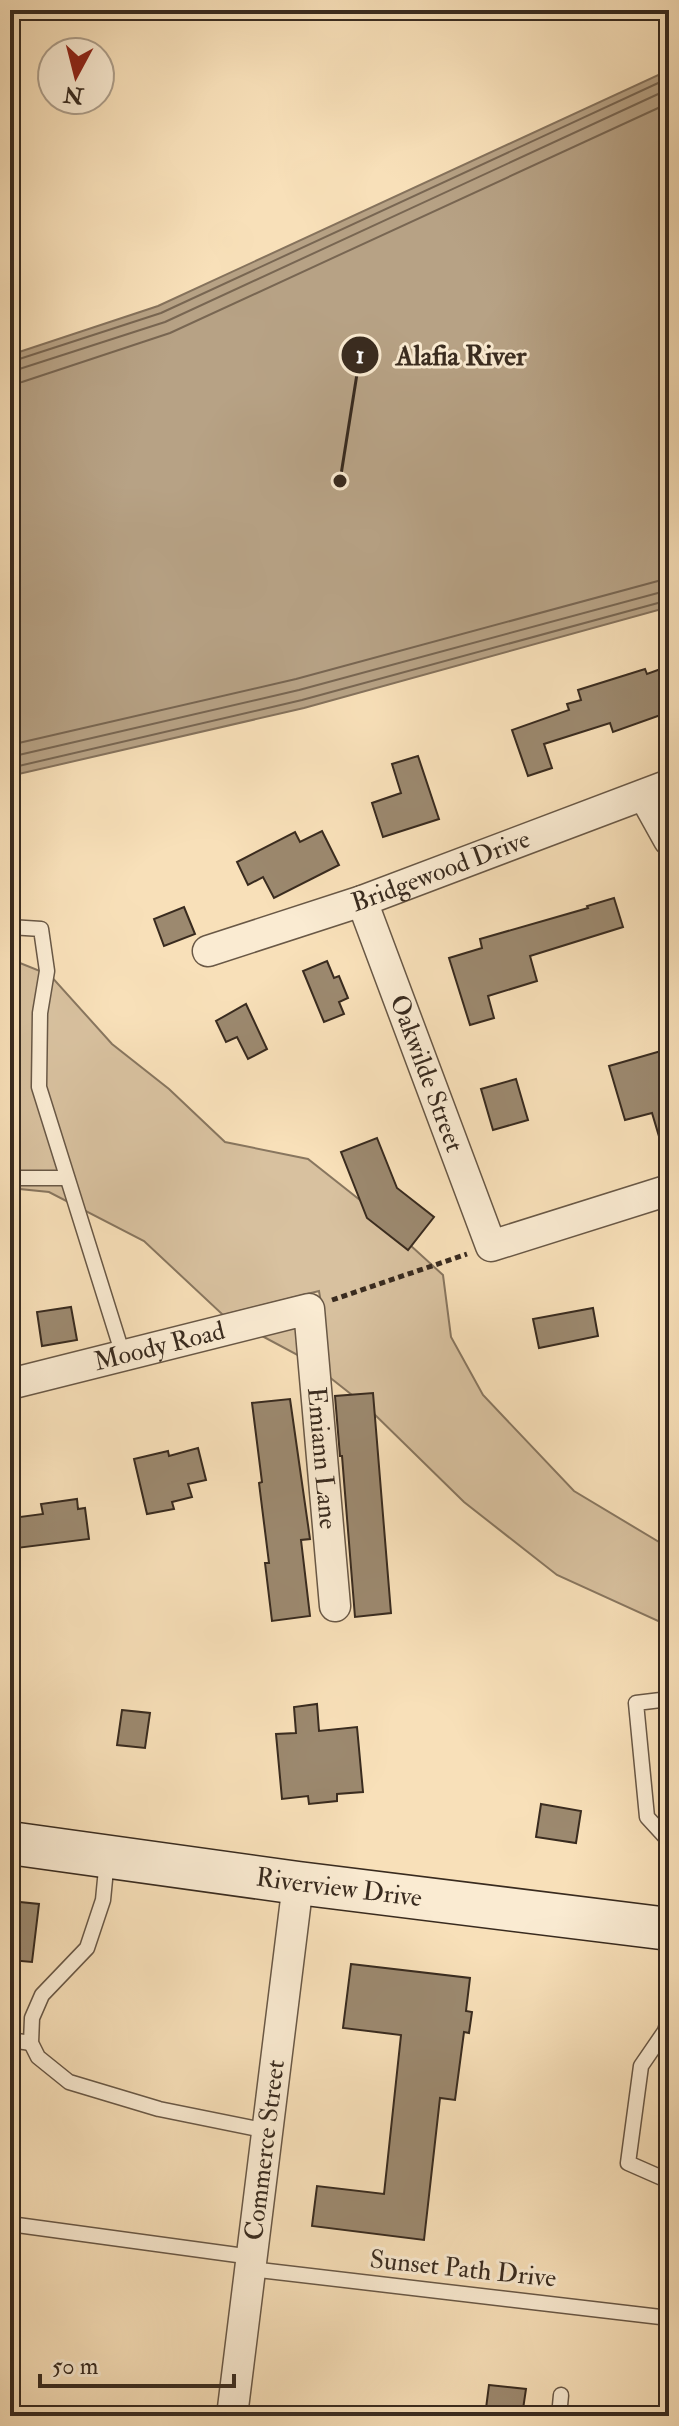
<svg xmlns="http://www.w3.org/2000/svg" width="679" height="2426" font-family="'IM FELL Double Pica',serif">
<rect width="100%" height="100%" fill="#f8e0b9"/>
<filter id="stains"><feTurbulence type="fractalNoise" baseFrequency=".0025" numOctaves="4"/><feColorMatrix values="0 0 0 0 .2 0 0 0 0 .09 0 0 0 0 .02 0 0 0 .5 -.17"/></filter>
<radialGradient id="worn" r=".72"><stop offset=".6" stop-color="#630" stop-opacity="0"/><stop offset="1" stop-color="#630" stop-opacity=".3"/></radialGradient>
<polygon fill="#d8c19f" stroke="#88765f" stroke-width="2" points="10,959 50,975 112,1044 169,1089 225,1142 308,1159 365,1204 443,1275 451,1337 483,1395 574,1491 669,1548 669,1626 557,1575 464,1502 366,1406 309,1361 262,1336 324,1320 319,1291 223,1315 144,1241 49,1192 10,1188"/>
<polygon fill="#b7a285" stroke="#85725c" stroke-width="2" points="669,70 669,607 304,708 10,776 10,355 158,306"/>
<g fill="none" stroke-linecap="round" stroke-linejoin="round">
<g stroke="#786652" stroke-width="2">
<polyline points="10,362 161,313 669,78"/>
<polyline points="10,372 165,322 669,89"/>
<polyline points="10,384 22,382 170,333 669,103"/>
<polyline points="10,745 296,679 669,578"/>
<polyline points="10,757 299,690 669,590"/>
<polyline points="10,768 302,700 669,600"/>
</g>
</g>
<g fill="#9c896f" stroke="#392b1f" stroke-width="2">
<polygon points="669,666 669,712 613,732 610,723 544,744 552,768 528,776 512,730 569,710 567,704 581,700 578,690 645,669 647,674"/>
<polygon points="418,756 439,819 383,837 372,803 401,793 392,764"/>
<polygon points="322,831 339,865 274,898 263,877 248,885 237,862 295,832 300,842"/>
<polygon points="614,898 623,927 530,956 537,981 488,996 494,1018 470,1025 449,958 482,948 480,939 588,908 587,906"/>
<polygon points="184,907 195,934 164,946 154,919"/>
<polygon points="327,961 334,978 339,976 348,998 339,1002 344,1014 324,1022 303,971"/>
<polygon points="246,1004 267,1049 248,1059 237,1037 226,1042 216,1021"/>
<polygon points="661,1051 669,1078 669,1152 664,1153 652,1113 625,1120 609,1066"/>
<polygon points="516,1079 528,1120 493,1130 481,1089"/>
<polygon points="377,1138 397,1188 434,1217 408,1250 367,1218 341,1152"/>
<polygon points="71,1307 77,1340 42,1346 37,1312"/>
<polygon points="593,1308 598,1336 539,1348 533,1319"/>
<polygon points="373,1393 391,1613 355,1617 342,1456 340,1456 335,1396"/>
<polygon points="290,1399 310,1539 301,1540 310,1616 272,1621 265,1563 269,1563 259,1483 262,1482 252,1403"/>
<polygon points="198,1448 206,1480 188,1484 192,1497 172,1502 174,1509 147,1514 134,1459 168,1451 169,1456"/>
<polygon points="77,1499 78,1509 85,1508 89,1539 17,1548 12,1518 43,1514 41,1504"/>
<polygon points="317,1704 319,1731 357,1727 363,1792 337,1794 337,1801 309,1804 308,1796 282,1799 276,1734 296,1733 294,1707"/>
<polygon points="122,1710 150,1713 145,1748 117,1745"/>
<polygon points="541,1804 581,1811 576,1843 536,1837"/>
<polygon points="10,1901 39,1904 32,1962 10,1960"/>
<polygon points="351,1964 470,1978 466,2011 472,2012 469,2033 464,2032 455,2100 440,2098 424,2240 312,2226 317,2186 384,2194 401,2035 343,2028"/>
<polygon points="489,2385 526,2389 522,2416 485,2416"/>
</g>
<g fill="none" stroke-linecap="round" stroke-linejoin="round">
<g stroke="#695846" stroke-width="17">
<g id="lane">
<polyline points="10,927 41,929 47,971 40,1013 39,1087 123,1355"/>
<polyline points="10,1178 66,1178"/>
<polyline points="669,1699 636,1703 647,1817 669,1841"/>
<polyline points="107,1859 103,1900 87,1948 42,1995 32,2018 31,2043 38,2057 69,2082 159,2109 268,2131"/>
<polyline points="669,2018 665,2031 641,2066 628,2163 669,2181"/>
<polyline points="10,2040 31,2043"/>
<polyline points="10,2224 252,2257"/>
<polyline points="251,2269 669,2318"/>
<polyline points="559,2416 561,2395"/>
</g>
</g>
<g stroke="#695846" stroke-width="33">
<g id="street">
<polyline points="644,795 669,840"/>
<path id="s1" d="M 362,901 L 491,1246 L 669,1190"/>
<path id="s2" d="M 208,951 L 362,901 L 669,785"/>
<path id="s3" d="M 10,1384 L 309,1309 L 335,1606"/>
<path id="s4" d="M 232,2416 L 298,1883"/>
</g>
</g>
<g stroke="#392b1f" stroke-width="45">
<g id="secondary">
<path id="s5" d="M 10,1843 L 298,1883 L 669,1929"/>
</g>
</g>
<polyline stroke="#392b1f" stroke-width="5" stroke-dasharray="6 4" stroke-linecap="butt" points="332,1300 467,1254"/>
<use href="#lane" stroke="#faebd2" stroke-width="14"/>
<use href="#street" stroke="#faebd2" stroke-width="30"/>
<use href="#secondary" stroke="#faebd2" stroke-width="42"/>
</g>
<g text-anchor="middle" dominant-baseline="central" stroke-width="6" stroke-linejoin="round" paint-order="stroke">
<g font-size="26" fill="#392b1f" stroke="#faebd2">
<text stroke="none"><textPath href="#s2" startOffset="246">Bridgewood Drive</textPath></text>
<text stroke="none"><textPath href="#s1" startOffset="184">Oakwilde Street</textPath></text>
<text stroke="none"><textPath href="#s3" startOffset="154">Moody Road</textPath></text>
<text stroke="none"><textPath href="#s3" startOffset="458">Emiann Lane</textPath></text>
<text stroke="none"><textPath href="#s5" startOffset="332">Riverview Drive</textPath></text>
<text stroke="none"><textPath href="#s4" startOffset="268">Commerce Street</textPath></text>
<text transform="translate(463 2269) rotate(6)">Sunset Path Drive</text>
</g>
</g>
<path fill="none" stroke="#392b1f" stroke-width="3" d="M340 481L360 355"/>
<g fill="#392b1f" stroke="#faebd2" stroke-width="3">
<circle cx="340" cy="481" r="8"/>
<circle cx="360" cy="355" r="20"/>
</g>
<g font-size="24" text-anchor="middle" font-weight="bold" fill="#fff">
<text x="360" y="363">1</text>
</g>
<g font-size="28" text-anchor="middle" font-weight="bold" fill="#392b1f" stroke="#faebd2" stroke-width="6" stroke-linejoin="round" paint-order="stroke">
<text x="461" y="365">Alafia River</text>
</g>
<rect width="679" height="2426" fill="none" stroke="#f8e0b9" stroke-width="40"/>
<rect x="12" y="12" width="655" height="2402" fill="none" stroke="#392b1f" stroke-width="4"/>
<rect x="20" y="20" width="639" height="2386" fill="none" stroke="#392b1f" stroke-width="2"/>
<g transform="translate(76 76) rotate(187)"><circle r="38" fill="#faebd2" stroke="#ad9e8a" stroke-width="2"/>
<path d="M0-6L14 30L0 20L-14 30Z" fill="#8f2418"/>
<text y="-12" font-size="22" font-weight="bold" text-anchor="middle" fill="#392b1f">N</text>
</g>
<path d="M40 2374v12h194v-12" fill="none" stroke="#392b1f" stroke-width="4"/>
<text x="52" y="2374" font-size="24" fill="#392b1f" stroke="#faebd2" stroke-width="6" paint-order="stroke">50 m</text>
<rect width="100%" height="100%" filter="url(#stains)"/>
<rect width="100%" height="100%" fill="url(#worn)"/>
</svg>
